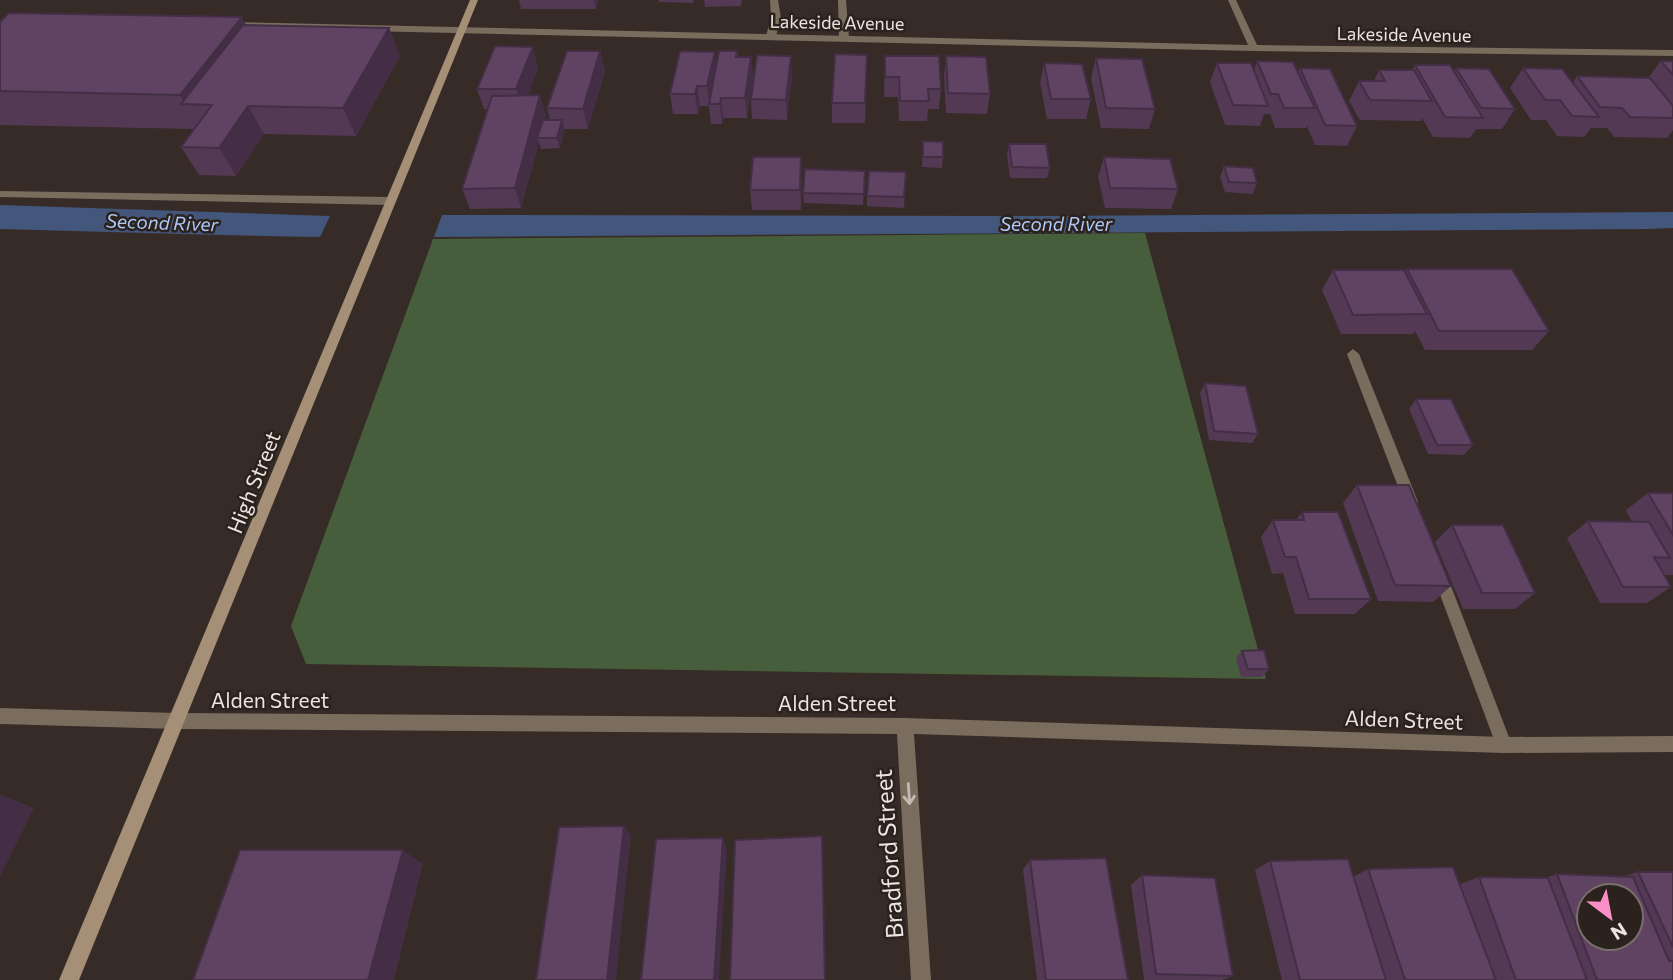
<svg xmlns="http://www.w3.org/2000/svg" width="1673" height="980" font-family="Commissioner,sans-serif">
<rect width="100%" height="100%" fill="#362b26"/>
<polygon fill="#475e3c" points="1145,233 1266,679 306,664 291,626 433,239"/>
<g fill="#43577c">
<path d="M 0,205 L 330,216 L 320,237 C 213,235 107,232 0,229 Z"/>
<polygon points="1673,212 1673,228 1649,229 434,237 442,215 1047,216"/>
</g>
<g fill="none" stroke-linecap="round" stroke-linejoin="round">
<g fill="#7a6d5d" fill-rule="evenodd">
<polygon points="770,0 778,0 781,18 776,36 771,39 766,36 771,18"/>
<polygon points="838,0 846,0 849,38 844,41 839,38"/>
<polygon points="0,191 391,197 396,201 391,205 0,197"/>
<polygon points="1353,349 1359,354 1418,502 1416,506 1406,506 1404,502 1347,354"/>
<polygon points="1439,567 1444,568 1446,573 1512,745 1510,751 1504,753 1498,751 1496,745 1432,573 1434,568"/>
</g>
<g fill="#7a6d5d" fill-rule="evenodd">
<polygon points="1228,0 1236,0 1257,45 1673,50 1673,56 1254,51 229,28 224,25 229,22 1248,45"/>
<polygon points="0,708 177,713 905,718 1504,737 1673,736 1673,752 1504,753 914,734 931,980 911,980 897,734 177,729 0,724"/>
</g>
<polygon fill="#a59077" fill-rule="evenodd" points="470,0 478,0 79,980 59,980"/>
</g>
<g fill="#533954">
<polygon points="519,0 599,0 596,9 521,9"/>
<polygon points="659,0 694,0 693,3 659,2"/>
<polygon points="704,0 742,0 741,6 705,7"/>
<polygon points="0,22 389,28 400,56 356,136 264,134 236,176 199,175 181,147 194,129 0,125"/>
<polygon points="600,51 605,71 588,129 564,129 560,148 541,149 539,142 521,208 470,209 462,189 488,109 484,109 477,89 538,67 528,95 546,115 545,120 550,120 547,108"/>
<polygon points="737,51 738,57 751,57 753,77 747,118 723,118 722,124 711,124 709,106 700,106 698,114 673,114 670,94 715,52 716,64"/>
<polygon points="867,55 865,123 832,123 832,103"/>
<polygon points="885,56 941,89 939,109 928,109 927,121 899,121 898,97 884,97"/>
<polygon points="946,56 990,94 987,114 946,113 944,76"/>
<polygon points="1096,58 1155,109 1149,129 1101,128 1091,78"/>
<polygon points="1257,61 1298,72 1300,68 1357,126 1347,146 1315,145 1307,126 1306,128 1275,128 1270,114 1264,114 1260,126 1225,125 1210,82 1217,63 1254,70"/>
<polygon points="1661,61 1673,61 1673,130 1667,138 1614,137 1607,128 1591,128 1584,137 1557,136 1546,120 1531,120 1510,88 1523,68 1573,83 1577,76 1648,78"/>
<polygon points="1044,63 1091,99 1086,119 1047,119 1040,83"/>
<polygon points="1415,65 1454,71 1456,68 1515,109 1502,129 1476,129 1470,138 1433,137 1422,118 1421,121 1360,120 1349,101 1359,81 1374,81 1379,70 1412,70"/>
<polygon points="792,76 787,120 752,119 751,99"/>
<polygon points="923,141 943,157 942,168 922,167"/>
<polygon points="1009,144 1050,168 1047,178 1010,178 1007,154"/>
<polygon points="1104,157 1178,189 1171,209 1105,208 1098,177"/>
<polygon points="1224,166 1257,183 1253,194 1225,192 1220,177"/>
<polygon points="865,171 863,205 804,203 803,193"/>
<polygon points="906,172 904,208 867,206 867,196"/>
<polygon points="802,177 801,210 752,210 750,190"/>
<polygon points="1407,269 1549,331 1532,350 1425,350 1415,331 1413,334 1341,334 1322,290 1333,270 1405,272"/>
<polygon points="1205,383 1258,434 1252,443 1209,440 1200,393"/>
<polygon points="1416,399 1473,445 1464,455 1428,454 1409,409"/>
<polygon points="1357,485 1451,586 1433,602 1378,601 1343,503"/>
<polygon points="1648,493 1673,493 1673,575 1664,575 1671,587 1647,603 1600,603 1567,538 1588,521 1632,522 1626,510"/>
<polygon points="1302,512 1371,599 1355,614 1295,614 1283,573 1272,574 1261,537 1273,520 1296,520"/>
<polygon points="1452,525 1535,593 1515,609 1463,609 1435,542"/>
<polygon points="1242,651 1269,669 1262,677 1241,677 1236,658"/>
<polygon points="1030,860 1128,980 1037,980 1023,870"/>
<polygon points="1270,861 1353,877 1368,869 1460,884 1479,877 1545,878 1557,874 1624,876 1638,872 1673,872 1673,980 1282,980 1255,870"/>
<polygon points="1142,875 1233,976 1222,980 1144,980 1131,885"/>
</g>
<g fill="#432e45">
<polygon points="594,0 599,0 596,9"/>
<polygon points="242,17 260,51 186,105 180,95"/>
<polygon points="389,28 400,56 356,136 343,108"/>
<polygon points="533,47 538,67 523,109 516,89"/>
<polygon points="600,51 605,71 588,129 583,109"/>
<polygon points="715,52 717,72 710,106 707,86"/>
<polygon points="791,56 792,76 787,120 786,100"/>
<polygon points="751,57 753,77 747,118 745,98"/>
<polygon points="697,86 700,106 698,114 695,94"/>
<polygon points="540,95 546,115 540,138 537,138 539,142 521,208 515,188"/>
<polygon points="721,98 723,118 722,124 720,104"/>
<polygon points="248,106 264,134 236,176 219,148"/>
<polygon points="562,120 565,130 560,148 557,138"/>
<polygon points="801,157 802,177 801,210 800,190"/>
<polygon points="0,794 34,808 0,877"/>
<polygon points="624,826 631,836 616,980 607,980"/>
<polygon points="723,838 727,849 719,980 714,980"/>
<polygon points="403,850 423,864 394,980 368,980"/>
</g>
<g fill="#604262" stroke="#432e45" stroke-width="2" fill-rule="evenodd">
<polygon points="9,13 242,17 180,95 0,91 0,22"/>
<polygon points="243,25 389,28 343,108 248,106 219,148 181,147 212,105 181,104"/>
<polygon points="495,46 533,47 516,89 477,89"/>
<polygon points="567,51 600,51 583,109 547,108"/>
<polygon points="680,51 715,52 707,86 697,86 695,94 670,94"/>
<polygon points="719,51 737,51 736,57 751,57 745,98 721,98 720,104 709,104"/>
<polygon points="835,54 867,55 865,103 832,103"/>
<polygon points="757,55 791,56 786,100 751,99"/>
<polygon points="885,56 939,56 941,89 928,89 929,101 900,101 899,77 885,77"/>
<polygon points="946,56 986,57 990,94 948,93"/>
<polygon points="1096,58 1142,59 1155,109 1106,108"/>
<polygon points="1257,61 1293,62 1315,108 1284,108 1278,94 1271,94"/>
<polygon points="1661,61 1673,61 1673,75"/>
<polygon points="1044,63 1082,64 1091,99 1051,99"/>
<polygon points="1217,63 1251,63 1268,106 1233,105"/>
<polygon points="1415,65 1450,65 1483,118 1445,117"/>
<polygon points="1300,68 1330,69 1357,126 1325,125"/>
<polygon points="1456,68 1489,69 1515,109 1481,108"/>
<polygon points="1523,68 1562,69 1599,117 1572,116 1560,100 1545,100"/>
<polygon points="1379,70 1414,70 1432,101 1370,100 1359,81 1385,81"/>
<polygon points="1577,76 1650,78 1673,106 1673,118 1630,117 1622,108 1600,107"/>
<polygon points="540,95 515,188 462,189 492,96"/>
<polygon points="543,120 562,120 557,138 537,138"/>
<polygon points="923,141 943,142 943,157 923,157"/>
<polygon points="1009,144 1046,144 1050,168 1012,167"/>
<polygon points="753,157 801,157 800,190 750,190"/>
<polygon points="1104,157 1170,159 1178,189 1110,188"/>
<polygon points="1224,166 1253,168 1257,183 1229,182"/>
<polygon points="805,169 865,171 864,194 803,193"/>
<polygon points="869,171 906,172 904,197 867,196"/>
<polygon points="1407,269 1512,269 1549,331 1439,331"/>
<polygon points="1333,270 1404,270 1427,314 1353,315"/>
<polygon points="1205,383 1246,386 1258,434 1214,431"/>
<polygon points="1416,399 1451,399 1473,445 1437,445"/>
<polygon points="1357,485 1409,485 1451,586 1395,585"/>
<polygon points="1648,493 1673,493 1673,535"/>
<polygon points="1302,512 1338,512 1371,599 1309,599 1296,557 1285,557 1273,520 1304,520"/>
<polygon points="1588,521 1649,522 1670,558 1654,557 1671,587 1623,587"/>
<polygon points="1452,525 1503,525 1535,593 1482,593"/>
<polygon points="1264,650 1269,669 1248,669 1242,651"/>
<polygon points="624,826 607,980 536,980 559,827"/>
<polygon points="822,836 825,980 730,980 735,840"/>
<polygon points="723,838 714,980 641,980 656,839"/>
<polygon points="240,850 403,850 368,980 193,980"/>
<polygon points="1106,858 1128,980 1046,980 1030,860"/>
<polygon points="1348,859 1386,980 1300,980 1270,861"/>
<polygon points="1453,867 1496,980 1405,980 1368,869"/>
<polygon points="1638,872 1673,872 1673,947"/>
<path d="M 1557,874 L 1633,877 L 1669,961 L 1673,961 L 1673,980 L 1597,980 ZM 1589,896 L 1631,896 L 1631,938 L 1589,938 Z"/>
<polygon points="1142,875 1215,878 1233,976 1156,974"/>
<polygon points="1479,877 1548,878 1587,980 1516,980"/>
</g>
<defs><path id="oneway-shaft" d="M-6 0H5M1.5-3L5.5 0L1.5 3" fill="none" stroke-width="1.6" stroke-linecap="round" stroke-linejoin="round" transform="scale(1.75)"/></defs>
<use stroke="#c3bab3" href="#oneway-shaft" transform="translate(909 794) rotate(86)"/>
<g text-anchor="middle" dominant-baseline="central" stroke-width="5" stroke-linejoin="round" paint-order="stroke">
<g font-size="18" fill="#ebe4e1" stroke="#2c221d">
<text transform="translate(837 22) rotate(1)">Lakeside Avenue</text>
<text transform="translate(1404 34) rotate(1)">Lakeside Avenue</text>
</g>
<g font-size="19" font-style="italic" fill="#acc8f9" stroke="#2c221d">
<text transform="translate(162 222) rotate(2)">Second River</text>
<text x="1056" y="223">Second River</text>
</g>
<g font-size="21" fill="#ebe4e1" stroke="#2c221d">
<text transform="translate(253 482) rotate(-68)">High Street</text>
<text x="270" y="699">Alden Street</text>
<text x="837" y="702">Alden Street</text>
<text transform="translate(1404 719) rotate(2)">Alden Street</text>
</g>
<g font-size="24" fill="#ebe4e1" stroke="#2c221d">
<text transform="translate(888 854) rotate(-94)">Bradford Street</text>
</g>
</g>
<g transform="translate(1610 917) rotate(148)"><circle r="33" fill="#2c221d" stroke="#78706b" stroke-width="2"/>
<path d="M0-5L12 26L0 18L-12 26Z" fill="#fa8fc7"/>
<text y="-10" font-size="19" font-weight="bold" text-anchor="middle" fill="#ebe4e1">N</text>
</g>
</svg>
